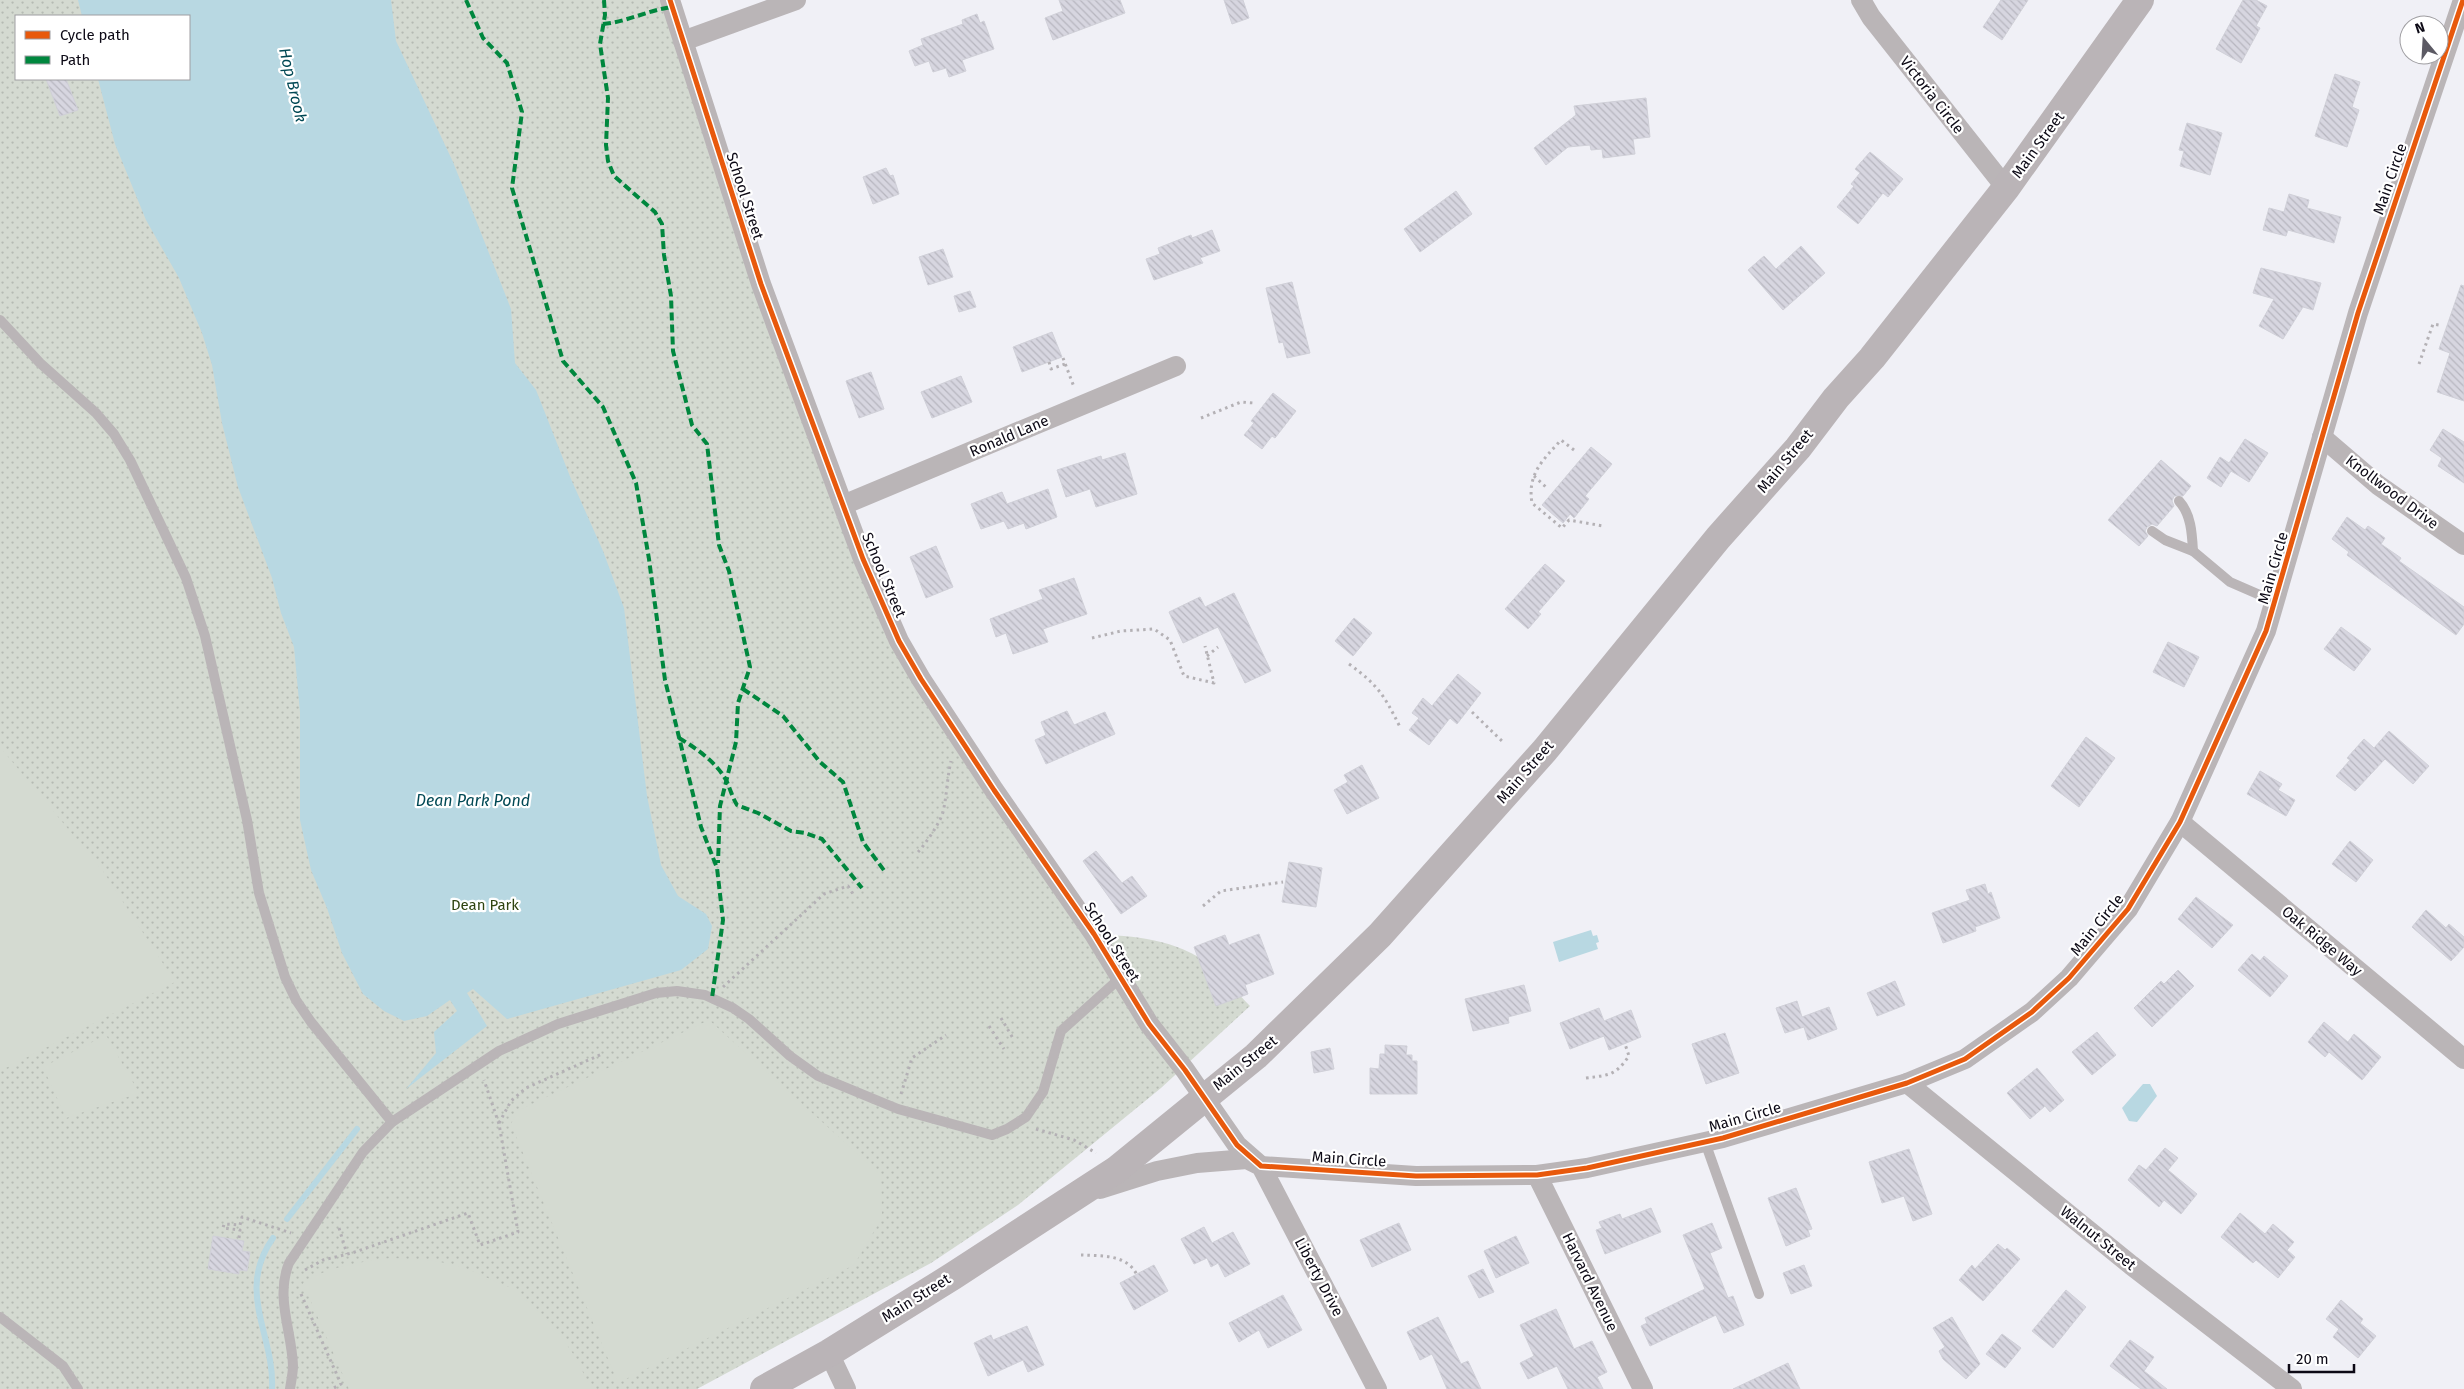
<svg xmlns="http://www.w3.org/2000/svg" width="2464" height="1389" font-family="'Fira Sans',sans-serif">
<defs>
<pattern id="grass-dots" width="8" height="8" patternUnits="userSpaceOnUse" patternTransform="scale(1.25)"><rect width="8" height="8" fill="#d4dad1"/><path d="M2 2h.1M6 6h.1" fill="none" stroke="#b5bab3" stroke-width="1.8" stroke-linecap="round"/></pattern>
<pattern id="building-back-hatch" width="6" height="6" patternUnits="userSpaceOnUse" patternTransform="scale(1.25)"><rect width="6" height="6" fill="#d7d6e0"/><path d="M-1 5l2 2M0 0l6 6M5-1l2 2" fill="none" stroke="#b7b6bf"/></pattern>
</defs>
<rect width="100%" height="100%" fill="#f0f0f6"/>
<path fill="url(#grass-dots)" fill-rule="evenodd" d="M 0,0 L 664,0 L 853,557 L 1093,934 C 1134,936 1177,939 1210,965 C 1225,976 1237,993 1250,1006 L 1161,1088 L 1018,1205 L 931,1263 L 697,1389 L 0,1389 ZM 16,16 L 189,16 L 189,79 L 16,79 Z"/>
<g fill="#d4dad1">
<polygon points="0,747 103,871 175,982 0,1071"/>
<polygon points="709,1020 881,1175 882,1218 854,1265 618,1383 511,1124 517,1111"/>
<polygon points="106,1035 139,1093 66,1118 43,1067"/>
<path d="M 391,1258 C 418,1259 442,1260 467,1269 C 484,1275 500,1286 518,1289 L 520,1295 L 553,1325 L 576,1358 L 591,1389 L 349,1389 L 303,1283 C 329,1266 361,1262 391,1258 Z"/>
</g>
<g fill="#b8d8e2">
<polygon points="78,0 391,0 396,41 453,162 511,309 515,363 536,390 571,479 603,551 624,608 647,796 661,865 678,896 706,914 712,926 708,949 681,970 507,1019 473,989 467,993 487,1026 406,1089 436,1053 434,1032 457,1011 450,1000 427,1016 404,1021 384,1011 363,994 342,953 327,908 311,870 300,820 300,712 294,647 281,613 272,578 238,487 222,423 212,365 202,333 179,278 146,220 115,144 98,79 189,79 189,16 82,16"/>
<polygon points="1591,930 1593,936 1597,935 1599,942 1596,943 1598,949 1559,962 1553,942"/>
<polygon points="2143,1084 2150,1084 2157,1096 2137,1122 2129,1121 2122,1108"/>
</g>
<g fill="none" stroke-linecap="round" stroke-linejoin="round">
<g stroke="#b8d8e2" stroke-width="6">
<polyline points="287,1219 357,1129"/>
<path d="M 272,1389 C 275,1335 235,1292 273,1238"/>
</g>
</g>
<g fill="url(#building-back-hatch)" stroke="#d0d0d8">
<polygon points="1059,0 1120,0 1125,13 1053,40 1045,18 1063,11"/>
<polygon points="1224,0 1243,0 1249,18 1232,24"/>
<polygon points="2001,0 2028,0 2002,40 1983,27"/>
<polygon points="2243,0 2256,0 2267,6 2256,26 2260,28 2241,63 2216,49"/>
<polygon points="977,14 980,23 984,21 994,49 962,60 966,71 949,77 946,68 933,72 929,61 915,66 909,51 923,45 921,39 963,24 962,20"/>
<polygon points="2335,74 2360,82 2352,107 2359,110 2347,147 2315,136"/>
<polygon points="46,79 66,79 78,110 60,116"/>
<polygon points="1646,98 1650,137 1633,139 1635,154 1603,158 1602,149 1591,150 1590,145 1568,147 1546,165 1534,148 1576,115 1574,106"/>
<polygon points="2187,123 2222,133 2210,175 2180,166 2184,151 2179,150"/>
<polygon points="1870,152 1903,179 1888,197 1883,193 1858,224 1837,207 1854,186 1851,184 1860,173 1855,169"/>
<polygon points="886,168 890,176 893,175 899,194 873,204 863,177"/>
<polygon points="1456,191 1472,214 1420,252 1404,229"/>
<polygon points="2289,194 2309,200 2307,208 2341,217 2334,243 2288,230 2286,236 2263,230 2269,208 2284,212"/>
<polygon points="1212,230 1220,251 1200,258 1203,263 1154,280 1146,259 1160,254 1158,248 1191,235 1192,238"/>
<polygon points="1801,246 1825,273 1783,310 1748,270 1764,256 1776,269"/>
<polygon points="943,249 953,277 928,285 919,257"/>
<polygon points="2261,268 2321,283 2313,310 2303,307 2283,339 2259,326 2274,299 2253,293"/>
<polygon points="1292,282 1310,353 1287,358 1283,342 1279,343 1266,288"/>
<polygon points="2461,285 2464,286 2464,401 2437,392 2450,353 2439,349"/>
<polygon points="970,291 976,307 959,312 954,296"/>
<polygon points="1052,332 1062,357 1022,372 1013,347"/>
<polygon points="871,372 884,409 859,418 846,381"/>
<polygon points="961,376 972,402 932,418 921,392"/>
<polygon points="1273,393 1296,411 1275,438 1272,436 1262,449 1244,435 1254,423 1251,421"/>
<polygon points="2443,429 2464,442 2464,483 2438,466 2442,458 2430,450"/>
<polygon points="2245,439 2268,453 2249,482 2231,471 2221,487 2207,478 2220,457 2229,463"/>
<polygon points="1591,447 1612,464 1585,496 1589,499 1574,518 1570,514 1563,523 1542,505"/>
<polygon points="1125,453 1137,494 1096,507 1090,489 1066,497 1057,470 1101,456 1102,460"/>
<polygon points="2161,460 2191,486 2183,496 2174,496 2172,501 2174,506 2157,526 2152,524 2147,527 2145,531 2148,536 2139,546 2108,520"/>
<polygon points="1048,489 1057,517 1026,529 1024,523 1008,529 1004,521 981,529 971,504 1002,492 1007,504"/>
<polygon points="2347,517 2365,530 2368,526 2385,538 2381,544 2401,558 2399,561 2464,607 2464,624 2456,635 2347,555 2349,552 2332,539"/>
<polygon points="936,546 953,587 926,598 910,557"/>
<polygon points="1545,564 1565,581 1538,612 1541,614 1528,629 1505,609"/>
<polygon points="1074,578 1087,614 1043,629 1048,642 1013,654 1006,633 996,637 990,619 1043,599 1039,590"/>
<polygon points="1234,593 1271,671 1245,683 1218,627 1183,643 1169,612 1200,597 1205,607"/>
<polygon points="1354,618 1372,633 1353,656 1335,641"/>
<polygon points="2341,627 2371,649 2354,671 2324,649"/>
<polygon points="2168,642 2199,657 2184,687 2153,672"/>
<polygon points="1458,674 1481,693 1457,724 1450,718 1429,745 1409,730 1419,718 1412,713 1423,698 1432,706"/>
<polygon points="1067,711 1074,725 1105,712 1115,734 1046,764 1035,740 1046,735 1041,722"/>
<polygon points="2389,731 2429,766 2413,784 2385,759 2355,791 2336,776 2350,760 2347,758 2364,739 2374,748"/>
<polygon points="2086,737 2115,758 2079,807 2051,786"/>
<polygon points="1362,765 1379,798 1347,814 1334,790 1348,782 1344,775"/>
<polygon points="2260,771 2282,784 2278,790 2295,800 2286,816 2247,794"/>
<polygon points="2350,841 2373,860 2356,882 2332,864"/>
<polygon points="1096,851 1122,883 1132,876 1147,896 1121,914 1083,861"/>
<polygon points="1289,862 1322,868 1316,907 1282,902"/>
<polygon points="1985,884 1988,894 1991,892 2000,918 1975,927 1976,931 1943,943 1932,913 1970,900 1966,890"/>
<polygon points="2196,897 2233,925 2212,948 2178,919"/>
<polygon points="2426,910 2446,928 2449,924 2464,937 2464,947 2451,961 2412,927"/>
<polygon points="1259,934 1274,974 1245,985 1248,994 1216,1006 1194,947 1225,935 1229,945"/>
<polygon points="2252,954 2260,961 2264,956 2288,976 2270,997 2238,970"/>
<polygon points="2178,970 2194,986 2152,1027 2134,1008 2161,981 2164,984"/>
<polygon points="1895,981 1905,1005 1877,1016 1867,993"/>
<polygon points="1524,985 1531,1011 1508,1017 1509,1023 1473,1031 1465,999"/>
<polygon points="1797,1001 1802,1017 1829,1007 1837,1029 1808,1040 1804,1027 1785,1033 1776,1008"/>
<polygon points="1599,1008 1604,1021 1631,1010 1641,1037 1609,1050 1604,1036 1570,1049 1560,1023"/>
<polygon points="2324,1022 2348,1042 2354,1034 2381,1057 2362,1080 2329,1052 2325,1057 2308,1042"/>
<polygon points="2097,1032 2116,1055 2092,1075 2072,1052"/>
<polygon points="1725,1033 1739,1073 1706,1084 1692,1044"/>
<polygon points="1385,1045 1407,1046 1406,1055 1412,1055 1412,1061 1417,1061 1417,1094 1370,1094 1370,1068 1379,1069 1380,1054 1385,1054"/>
<polygon points="1330,1048 1334,1069 1314,1073 1311,1052"/>
<polygon points="2037,1068 2064,1100 2050,1112 2045,1106 2030,1119 2007,1093"/>
<polygon points="2165,1148 2178,1158 2168,1170 2197,1194 2181,1214 2164,1200 2159,1207 2128,1180 2139,1165 2146,1170"/>
<polygon points="1909,1149 1932,1214 1913,1221 1904,1196 1882,1203 1869,1162"/>
<polygon points="1796,1188 1812,1229 1808,1230 1810,1236 1786,1246 1768,1198"/>
<polygon points="1651,1208 1661,1232 1605,1254 1596,1230 1602,1228 1599,1222 1620,1214 1622,1219"/>
<polygon points="2240,1213 2265,1234 2273,1224 2294,1242 2287,1250 2295,1257 2278,1278 2256,1260 2253,1263 2221,1237"/>
<polygon points="1399,1223 1411,1250 1372,1267 1360,1240"/>
<polygon points="1712,1223 1722,1248 1710,1253 1728,1298 1733,1296 1744,1325 1724,1333 1716,1315 1650,1346 1641,1326 1647,1323 1645,1318 1705,1289 1683,1235"/>
<polygon points="1204,1227 1212,1243 1233,1232 1250,1264 1225,1277 1218,1263 1211,1267 1207,1258 1194,1264 1181,1239"/>
<polygon points="213,1236 244,1241 242,1251 250,1252 247,1271 239,1270 239,1274 208,1269"/>
<polygon points="1516,1236 1529,1263 1496,1278 1484,1251"/>
<polygon points="1998,1244 2005,1250 2007,1248 2020,1259 1983,1301 1959,1280 1972,1265 1975,1269"/>
<polygon points="1154,1265 1168,1291 1134,1310 1120,1283"/>
<polygon points="1804,1265 1812,1286 1791,1294 1783,1273"/>
<polygon points="1483,1269 1494,1292 1479,1298 1468,1276"/>
<polygon points="2066,1290 2086,1307 2053,1348 2032,1331"/>
<polygon points="1283,1295 1302,1330 1268,1348 1259,1330 1239,1342 1229,1323"/>
<polygon points="2341,1300 2363,1319 2360,1323 2376,1336 2358,1358 2333,1337 2339,1329 2326,1319"/>
<polygon points="1556,1309 1574,1349 1592,1341 1607,1372 1597,1377 1603,1389 1568,1389 1557,1366 1528,1379 1520,1363 1534,1356 1520,1325"/>
<polygon points="1438,1317 1461,1364 1468,1361 1481,1389 1447,1389 1432,1354 1420,1360 1407,1332"/>
<polygon points="1952,1317 1980,1364 1966,1379 1943,1359 1939,1351 1945,1347 1933,1328"/>
<polygon points="1027,1326 1044,1365 1028,1372 1023,1360 988,1376 974,1343 991,1335 993,1340"/>
<polygon points="2002,1334 2021,1348 2005,1368 1986,1354"/>
<polygon points="2130,1340 2154,1357 2144,1371 2167,1389 2141,1389 2110,1366"/>
<polygon points="1788,1363 1800,1389 1733,1389"/>
</g>
<g fill="none" stroke-linecap="round" stroke-linejoin="round">
<g stroke="#b4b1b5" stroke-width="3" stroke-dasharray="2.5 4" stroke-linecap="butt">
<polyline points="1063,358 1074,387"/>
<polyline points="1049,362 1051,369 1065,364"/>
<polyline points="2419,364 2433,324 2439,325"/>
<polyline points="1201,418 1241,402 1254,403"/>
<path d="M 1574,450 L 1561,440 C 1543,460 1527,474 1532,503 L 1562,528 L 1569,520 L 1603,526"/>
<polyline points="1534,476 1547,488"/>
<polyline points="1092,638 1121,631 1154,629 1170,640 1184,676 1214,683 1205,646"/>
<polyline points="1207,656 1218,647"/>
<path d="M 1349,664 C 1378,685 1384,695 1400,727"/>
<polyline points="1472,712 1503,742"/>
<path d="M 918,852 C 926,843 940,823 943,812 C 947,795 947,778 951,761"/>
<polyline points="1203,906 1221,891 1283,882"/>
<polyline points="723,987 824,894 848,886 853,894"/>
<polyline points="1001,1018 1014,1040"/>
<polyline points="989,1026 1004,1049"/>
<path d="M 1586,1078 C 1609,1075 1615,1076 1629,1056 L 1625,1044"/>
<polyline points="901,1094 912,1058 946,1035"/>
<polyline points="499,1123 511,1101 526,1088 602,1054"/>
<polyline points="1036,1129 1074,1140 1096,1153"/>
<polyline points="339,1228 347,1254"/>
<polyline points="239,1238 240,1230 223,1228 224,1224 240,1225 242,1217 291,1233"/>
<path d="M 1081,1255 C 1101,1256 1127,1254 1137,1275"/>
<polyline points="305,1270 323,1260 352,1253 468,1213 480,1245 518,1232 499,1124 484,1080"/>
<polyline points="301,1294 341,1384 332,1389"/>
</g>
<g stroke="#bab5b7" stroke-width="10">
<polyline points="0,320 40,363 96,413 114,434 130,460 186,578 205,636 247,820 259,893 285,977 296,1000 311,1022 392,1122"/>
<path d="M 2179,501 C 2191,514 2192,533 2193,551"/>
<polyline points="2152,531 2165,540 2193,551 2230,582 2276,602"/>
<polyline points="1705,1142 1759,1294"/>
<polyline points="0,1317 63,1366 78,1389"/>
<path d="M 290,1389 C 291,1382 293,1373 293,1366 C 292,1331 275,1298 289,1263 L 363,1152 L 392,1122 L 499,1051 L 558,1024 L 656,993 L 677,991 L 705,995 L 733,1008 L 749,1019 L 790,1056 L 818,1076 L 898,1109 L 992,1135 L 1007,1129 L 1026,1117 L 1043,1092 L 1061,1031 L 1119,979"/>
</g>
<g stroke="#bab5b7" stroke-width="20">
<polyline points="670,0 761,284 863,559 899,641 921,679 994,790 1094,934 1149,1024 1185,1070 1237,1145 1261,1166 1416,1176 1537,1175 1587,1168 1723,1138 1907,1083 1965,1059 2032,1012 2069,978 2128,909 2180,822 2266,631 2358,313 2463,0"/>
<polyline points="1861,0 1871,17 2006,188"/>
<polyline points="683,41 796,0"/>
<polyline points="2322,437 2378,485 2464,545"/>
<polyline points="843,505 1176,366"/>
<polyline points="2180,822 2464,1059"/>
<polyline points="1907,1083 2131,1265 2292,1389"/>
<polyline points="1537,1175 1643,1389"/>
<polyline points="1100,1189 1157,1171 1197,1163 1247,1159 1261,1166 1377,1389"/>
<polyline points="829,1353 846,1389"/>
</g>
<polyline stroke="#bab4b7" stroke-width="28" points="764,1389 829,1353 953,1276 1116,1170 1256,1056 1380,935 1545,750 1718,538 1798,448 1836,398 1872,358 2006,188 2140,0"/>
<g stroke="#00873e" stroke-width="4" stroke-dasharray="8 4" stroke-linecap="butt">
<polyline points="466,0 483,38 507,63 522,112 512,188 563,361 603,407 636,483 649,559 665,680 701,827 717,868 723,920 712,998"/>
<polyline points="604,0 605,15 600,44 608,98 606,145 608,161 614,176 655,212 662,224 664,255 671,296 673,351 692,425 707,444 719,545 729,571 750,667 738,703 736,742 720,806 718,863"/>
<path d="M 603,24 C 627,22 648,10 672,7"/>
<polyline points="743,689 783,716 820,762 843,782 863,842 886,873"/>
<path d="M 679,738 C 696,748 716,762 726,780 C 730,788 732,797 737,805 L 758,813 L 791,831 L 805,833 L 822,839 L 862,888"/>
</g>
<g stroke="#fff" stroke-width="8">
<polyline id="cycleway" points="670,0 761,284 863,559 899,641 921,679 994,790 1094,934 1149,1024 1185,1070 1237,1145 1261,1166 1416,1176 1537,1175 1587,1168 1723,1138 1907,1083 1965,1059 2032,1012 2069,978 2128,909 2180,822 2266,631 2358,313 2463,0"/>
</g>
<use href="#cycleway" stroke="#e8590c" stroke-width="5"/>
</g>
<g text-anchor="middle" dominant-baseline="central" stroke-width="4.5" stroke-linejoin="round" paint-order="stroke">
<g font-size="15" fill="#0c0915" stroke="#fff">
<text transform="translate(1932 95) rotate(52)">Victoria Circle</text>
<text transform="translate(2038 145) rotate(-54)">Main Street</text>
<text transform="translate(2390 179) rotate(-71)">Main Circle</text>
<text transform="translate(745 196) rotate(72)">School Street</text>
<text transform="translate(1009 436) rotate(-23)">Ronald Lane</text>
<text transform="translate(1785 461) rotate(-50)">Main Street</text>
<text transform="translate(2392 492) rotate(37)">Knollwood Drive</text>
<text transform="translate(2273 568) rotate(-74)">Main Circle</text>
<text transform="translate(884 575) rotate(67)">School Street</text>
<text transform="translate(1525 772) rotate(-49)">Main Street</text>
<text transform="translate(2097 925) rotate(-51)">Main Circle</text>
<text transform="translate(2322 941) rotate(40)">Oak Ridge Way</text>
<text transform="translate(1112 942) rotate(58)">School Street</text>
<text transform="translate(1245 1063) rotate(-39)">Main Street</text>
<text transform="translate(1745 1117) rotate(-16)">Main Circle</text>
<text transform="translate(1349 1159) rotate(4)">Main Circle</text>
<text transform="translate(2098 1238) rotate(39)">Walnut Street</text>
<text transform="translate(1319 1277) rotate(62)">Liberty Drive</text>
<text transform="translate(1590 1282) rotate(64)">Harvard Avenue</text>
<text transform="translate(916 1298) rotate(-32)">Main Street</text>
</g>
<g font-size="15" fill="#2f4410" stroke="#fff">
<text x="485" y="905">Dean Park</text>
</g>
<g font-size="16" font-style="italic" fill="#004854" stroke="#fff">
<text transform="translate(293 85) rotate(77)">Hop Brook</text>
<text x="473" y="800">Dean Park Pond</text>
</g>
</g>
<rect x="15" y="15" width="175" height="65" fill="#ffffff" stroke="#9e9da1"/>
<rect x="25" y="31" width="25" height="8" fill="#e8590c" stroke="#9e9da1"/>
<text x="60" y="40" font-size="15" fill="#0c0915">Cycle path</text>
<rect x="25" y="56" width="25" height="8" fill="#00873e" stroke="#9e9da1"/>
<text x="60" y="65" font-size="15" fill="#0c0915">Path</text>
<g transform="translate(2424 40) rotate(342)"><circle r="24" fill="#ffffff" stroke="#9e9da1"/>
<path d="M0-4L9 19L0 12L-9 19Z" fill="#5c5a64"/>
<text y="-8" font-size="14" font-weight="bold" text-anchor="middle" fill="#0c0915">N</text>
</g>
<path d="M2289 1364v8h65v-8" fill="none" stroke="#0c0915" stroke-width="2.5"/>
<text x="2296" y="1364" font-size="15" fill="#0c0915" stroke="#ffffff" stroke-width="4" paint-order="stroke">20 m</text>
</svg>
